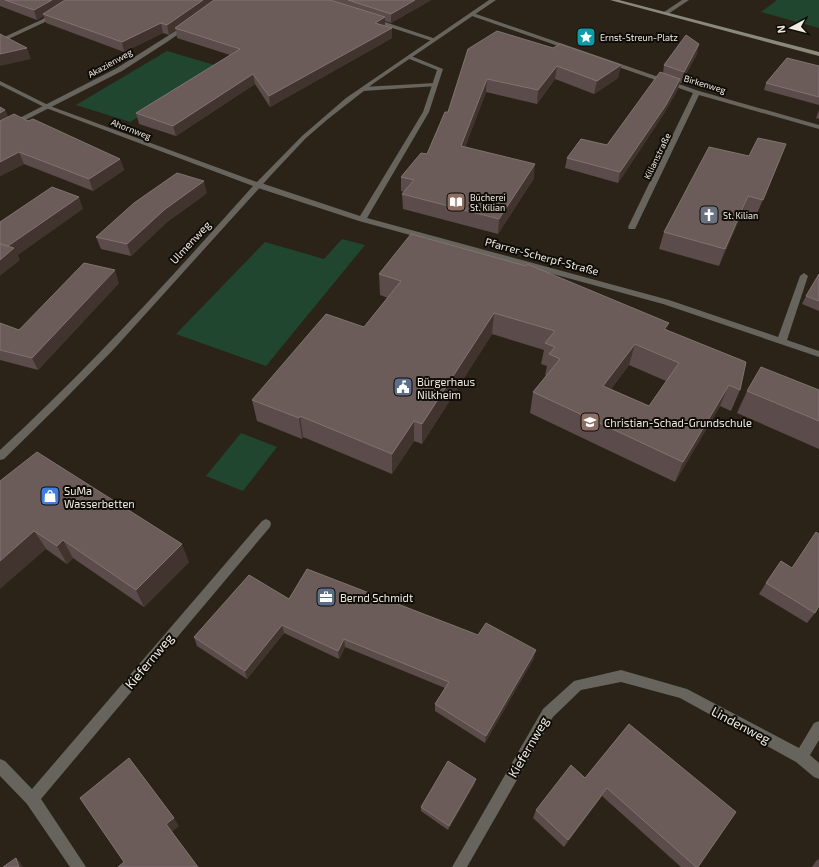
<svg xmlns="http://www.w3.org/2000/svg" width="819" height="867" font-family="'Exo 2',sans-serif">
<rect width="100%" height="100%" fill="#2b2318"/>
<g fill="#20462f">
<polygon points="777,0 819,0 819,28 761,12"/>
<polygon points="167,51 218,66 130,122 76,105"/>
<polygon points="342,239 365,245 266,366 176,334 265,242 324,259"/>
<polygon points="241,433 277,447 243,491 206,476"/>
</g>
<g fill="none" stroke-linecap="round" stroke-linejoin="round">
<g fill="#67645e" fill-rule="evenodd">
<polygon points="435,83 437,84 437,86 363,91 360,89 363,87"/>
<polygon points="804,273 808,276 787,340 785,342 779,342 777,340 800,276"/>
</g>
<g fill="#67645e" fill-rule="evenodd">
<polygon points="73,0 80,0 45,22 0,43 0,39 41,20"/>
<polygon points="682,0 689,0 668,14 664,14 664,12"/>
<polygon points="472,14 476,14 699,91 819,125 819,129 699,95 636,227 635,229 629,229 628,227 693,93 472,16"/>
<polygon points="373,18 436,39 437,40 432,41 371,21 370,20"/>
<polygon points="185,25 190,26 167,42 122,71 0,133 0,128 117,68"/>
<polygon points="407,56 411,56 443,69 429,112 367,218 669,300 819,351 819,357 663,304 359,221 255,187 255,183 261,183 360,216 423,112 437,70 407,58"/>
<polygon points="266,519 270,521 271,524 270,527 41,799 86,867 70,867 27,804 0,776 0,759 5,761 32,789 262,521"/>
<polygon points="621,670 687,689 799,748 814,723 819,721 819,740 810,755 819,763 819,779 814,777 796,762 680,698 621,682 581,690 553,717 467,867 452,867 543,709 574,681"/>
</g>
<path fill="#67645e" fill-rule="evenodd" d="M 489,0 L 496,0 L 374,83 L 328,119 L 306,138 L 272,174 L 113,350 L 59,405 L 4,459 L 0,460 L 0,450 C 90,367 172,277 253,186 L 46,108 L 0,85 L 0,81 L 50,106 L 257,182 L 302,136 L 346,98 Z"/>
<polygon fill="#8d887e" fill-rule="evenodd" points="610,0 619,0 819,52 819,56"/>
</g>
<g fill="#5b4b4a" fill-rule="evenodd">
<polygon points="0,0 431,0 391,23 385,21 385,26 392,38 270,107 255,84 176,136 139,124 136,113 230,55 177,38 176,30 169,35 163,33 124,52 46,23 44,16 37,20 0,6"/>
<polygon points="553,48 621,65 618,78 594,94 555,79 537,104 486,92 465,147 534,178 498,234 403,209 402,194 404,192 401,191 401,177 427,154 448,112 468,49"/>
<polygon points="697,54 681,83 679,83 678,89 663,115 618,183 565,168 567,158 607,145 663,73 664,65"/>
<polygon points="819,66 819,105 764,90 766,83"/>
<polygon points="5,110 8,117 28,121 120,159 124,170 93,191 24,164 0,176"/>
<polygon points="819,110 819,119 816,118"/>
<polygon points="749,156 780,160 756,216 742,213 719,266 659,249 664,232"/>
<polygon points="207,193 167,222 131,256 101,249 96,237"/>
<path d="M 379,274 L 667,330 L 740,390 L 731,411 L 720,406 L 675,482 L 530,413 L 533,392 L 547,376 L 545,375 L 547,366 L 541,364 L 544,350 L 492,334 L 422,444 L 414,441 L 392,474 L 303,437 L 302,439 L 257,421 L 252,400 L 364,327 L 388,298 L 380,295 ZM 629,365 L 666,381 L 649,406 L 611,389 Z"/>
<polygon points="819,274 819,311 802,304 806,296"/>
<polygon points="119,283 38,370 0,360 0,323 19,330"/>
<polygon points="819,390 819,449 737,413 747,391"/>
<polygon points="0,481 189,562 144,607 73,558 67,564 46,549"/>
<polygon points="792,568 815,613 807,623 759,594 766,583"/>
<polygon points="289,599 534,658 485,743 435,711 435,704 445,688 345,647 339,659 284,633 247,679 197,646 194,637"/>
<polygon points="629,724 698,867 681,867 602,796 564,847 533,818 536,810 585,778"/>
<polygon points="475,783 448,830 421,811 421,807"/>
<polygon points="819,859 819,867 812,867 816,861"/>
</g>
<g fill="#41342f">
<polygon points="52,0 70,0 43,14 44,16 37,20 34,10"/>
<polygon points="203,0 217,0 175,28 176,30 169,35 167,25"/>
<polygon points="415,0 431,0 391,23 391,14"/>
<polygon points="385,17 385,27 375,23"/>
<polygon points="161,23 163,33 124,52 122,42"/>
<polygon points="392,28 392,38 270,107 269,96"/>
<polygon points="699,44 697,54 681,83 684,72"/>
<polygon points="27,48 31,59 0,66 0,54"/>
<polygon points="621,65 618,78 594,94 597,81"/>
<polygon points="557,66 555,79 537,104 538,90"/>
<polygon points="253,74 255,84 176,136 173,126"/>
<polygon points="487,79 486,92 460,160 461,146"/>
<polygon points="680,79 678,89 663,115 618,183 620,172"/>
<polygon points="5,110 10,121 0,126 0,113"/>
<polygon points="786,144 780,160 756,216 763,200"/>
<polygon points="19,152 24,164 0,176 0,162"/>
<polygon points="120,159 124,170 93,191 89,179"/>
<polygon points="535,164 534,178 498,234 499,219"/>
<polygon points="204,181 207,193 167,222 131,256 127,244 164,210"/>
<polygon points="748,196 742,213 719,266 725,249"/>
<polygon points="79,197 83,209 18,255 20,260 0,276 0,260 8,246"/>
<polygon points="115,270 119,283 38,370 32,358"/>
<polygon points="494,313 492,334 422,444 422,424"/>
<polygon points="669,323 662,344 664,329"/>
<polygon points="635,344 629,365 598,407 603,386"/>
<polygon points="729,385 720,406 675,482 683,462"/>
<polygon points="300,416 303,437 302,439 299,418"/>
<polygon points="414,421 414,441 392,474 392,454"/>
<polygon points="34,531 46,549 0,589 0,561"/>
<polygon points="63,540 73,558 67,564 57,546"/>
<polygon points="182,544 189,562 144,607 136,590"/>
<polygon points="282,625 284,633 247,679 245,671"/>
<polygon points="344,639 345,647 339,659 338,651"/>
<polygon points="536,650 534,658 485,743 486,736"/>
<polygon points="476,779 475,783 448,830 449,826"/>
<polygon points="607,788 602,796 564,847 568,840"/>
<polygon points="174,818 179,826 172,832 166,824"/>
<polygon points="16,858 20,862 23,867 19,867"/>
</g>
<g fill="#6b5c5a" stroke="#807370" fill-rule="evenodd">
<polygon points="5,0 52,0 34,10"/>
<polygon points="65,0 203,0 167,25 161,23 122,42 43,14"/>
<polygon points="214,0 330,0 385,17 375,23 392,28 269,96 253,74 173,126 136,113 240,49 175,28"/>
<polygon points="348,0 415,0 391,14"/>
<polygon points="497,31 553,48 560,44 621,65 597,81 557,66 538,90 487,79 461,146 535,164 499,219 402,194 414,180 401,177 421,153 427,154 445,112 448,112 468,49"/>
<polygon points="0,34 27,48 0,54"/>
<polygon points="686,35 699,44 684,72 664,65"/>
<polygon points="787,58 819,66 819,97 766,83"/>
<polygon points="660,72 680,79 666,105 620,172 567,158 581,139 607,145"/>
<polygon points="0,107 5,110 0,113"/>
<polygon points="14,114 28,121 33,119 120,159 89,179 19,152 0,162 0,121"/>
<polygon points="758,138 786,144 763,200 748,196 725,249 664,232 709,147 749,156"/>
<polygon points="177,173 204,181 164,210 127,244 96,237 134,203"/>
<polygon points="52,187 79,197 8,246 0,243 0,222"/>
<path d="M 411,234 L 526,266 L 527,264 L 669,323 L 664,329 L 746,362 L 740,390 L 729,385 L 683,462 L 533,392 L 560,359 L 549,354 L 555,347 L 545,343 L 555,331 L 494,313 L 422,424 L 414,421 L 392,454 L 300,416 L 299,418 L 252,400 L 326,314 L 364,327 L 401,281 L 379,274 ZM 635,344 L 679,363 L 649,406 L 603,386 Z"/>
<polygon points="0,244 14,248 0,260"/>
<polygon points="84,263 115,270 32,358 0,350 0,323 19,330"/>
<polygon points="819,274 819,301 806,296"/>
<polygon points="761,367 819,390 819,421 747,391"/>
<polygon points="37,452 182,544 136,590 63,540 57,546 34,531 0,561 0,481"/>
<polygon points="816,532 819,534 819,606 815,613 766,583 781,561 792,568"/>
<polygon points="307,569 478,635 486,623 536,650 486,736 435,704 449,682 344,639 338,651 282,625 245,671 194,637 249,575 289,599"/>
<polygon points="629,724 736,812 698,867 696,867 607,788 568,840 536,810 571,765 585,778"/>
<polygon points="129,758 174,818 166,824 198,867 118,867 124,862 80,798"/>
<polygon points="448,761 476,779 449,826 421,807"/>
<polygon points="16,858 19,867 3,867"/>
</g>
<defs>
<g id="sight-square" transform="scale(1)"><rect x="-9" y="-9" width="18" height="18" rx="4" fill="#0f9aa8" stroke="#100d08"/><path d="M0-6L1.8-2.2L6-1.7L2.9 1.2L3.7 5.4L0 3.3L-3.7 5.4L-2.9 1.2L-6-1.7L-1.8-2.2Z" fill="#fff"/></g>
<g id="library-square" transform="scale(1)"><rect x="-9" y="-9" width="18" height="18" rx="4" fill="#8d6e63" stroke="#100d08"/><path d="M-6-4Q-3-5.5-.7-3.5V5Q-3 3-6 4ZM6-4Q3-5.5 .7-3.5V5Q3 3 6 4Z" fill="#fff"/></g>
<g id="church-square" transform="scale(1)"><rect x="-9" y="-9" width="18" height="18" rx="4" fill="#6b7280" stroke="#100d08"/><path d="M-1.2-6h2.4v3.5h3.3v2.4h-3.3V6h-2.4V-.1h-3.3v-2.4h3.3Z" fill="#fff"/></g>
<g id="civic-square" transform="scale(1)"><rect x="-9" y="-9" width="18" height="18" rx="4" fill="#5c6f8a" stroke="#100d08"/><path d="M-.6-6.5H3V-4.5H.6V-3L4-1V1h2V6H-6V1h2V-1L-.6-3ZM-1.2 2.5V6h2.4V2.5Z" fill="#fff"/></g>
<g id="school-square" transform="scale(1)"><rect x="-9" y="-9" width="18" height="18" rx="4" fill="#8d6e63" stroke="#100d08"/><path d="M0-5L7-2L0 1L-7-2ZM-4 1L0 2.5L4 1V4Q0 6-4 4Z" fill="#fff"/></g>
<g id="shop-square" transform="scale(1)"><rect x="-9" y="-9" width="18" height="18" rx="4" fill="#3f7fe0" stroke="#100d08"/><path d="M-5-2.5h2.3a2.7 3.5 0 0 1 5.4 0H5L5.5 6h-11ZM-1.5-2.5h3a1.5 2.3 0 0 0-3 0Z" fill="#fff"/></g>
<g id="office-square" transform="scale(1)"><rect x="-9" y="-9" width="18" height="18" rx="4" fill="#5c6f8a" stroke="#100d08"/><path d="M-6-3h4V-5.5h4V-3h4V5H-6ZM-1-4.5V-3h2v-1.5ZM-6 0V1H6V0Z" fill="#fff"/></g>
</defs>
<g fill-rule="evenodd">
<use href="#sight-square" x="586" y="37"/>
<use href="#library-square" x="456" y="202"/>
<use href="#church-square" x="709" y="215"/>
<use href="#civic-square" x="403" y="387"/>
<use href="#school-square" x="590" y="422"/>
<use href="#shop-square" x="50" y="496"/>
<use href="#office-square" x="326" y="597"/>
</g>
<g text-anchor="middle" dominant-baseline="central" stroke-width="4" stroke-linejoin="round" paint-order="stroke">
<g font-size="9" fill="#f0ebe3" stroke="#100d08" text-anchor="start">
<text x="600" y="37">Ernst-Streun-Platz</text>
<text x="470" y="197">Bücherei<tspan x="470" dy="10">St. Kilian</tspan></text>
<text x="723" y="215">St. Kilian</text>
</g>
<g font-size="9" fill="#f0ebe3" stroke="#100d08">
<text transform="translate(110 63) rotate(-29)">Akazienweg</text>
<text transform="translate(705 84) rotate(17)">Birkenweg</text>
<text transform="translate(131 129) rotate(21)">Ahornweg</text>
<text transform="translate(657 156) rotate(-64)">Kilianstraße</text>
</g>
<g font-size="11" fill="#f0ebe3" stroke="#100d08">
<text transform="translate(190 242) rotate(-47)">Ulmenweg</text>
<text transform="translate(542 256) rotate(15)">Pfarrer-Scherpf-Straße</text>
</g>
<g font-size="11" fill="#f0ebe3" stroke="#100d08" text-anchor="start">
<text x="417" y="381">Bürgerhaus<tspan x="417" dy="13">Nilkheim</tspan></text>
<text x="604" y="422">Christian-Schad-Grundschule</text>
<text x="64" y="490">SuMa<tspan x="64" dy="13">Wasserbetten</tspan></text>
<text x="340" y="597">Bernd Schmidt</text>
</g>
<g font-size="13" fill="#f0ebe3" stroke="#100d08">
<text transform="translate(149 661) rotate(-50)">Kiefernweg</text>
<text transform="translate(741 725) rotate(28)">Lindenweg</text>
<text transform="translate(528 747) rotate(-60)">Kiefernweg</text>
</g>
</g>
<g transform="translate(791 28) rotate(263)" stroke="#100d08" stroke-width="3" paint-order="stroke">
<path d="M0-3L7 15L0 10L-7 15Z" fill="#f0ebe3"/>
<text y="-6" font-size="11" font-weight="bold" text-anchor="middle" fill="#f0ebe3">N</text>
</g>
</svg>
